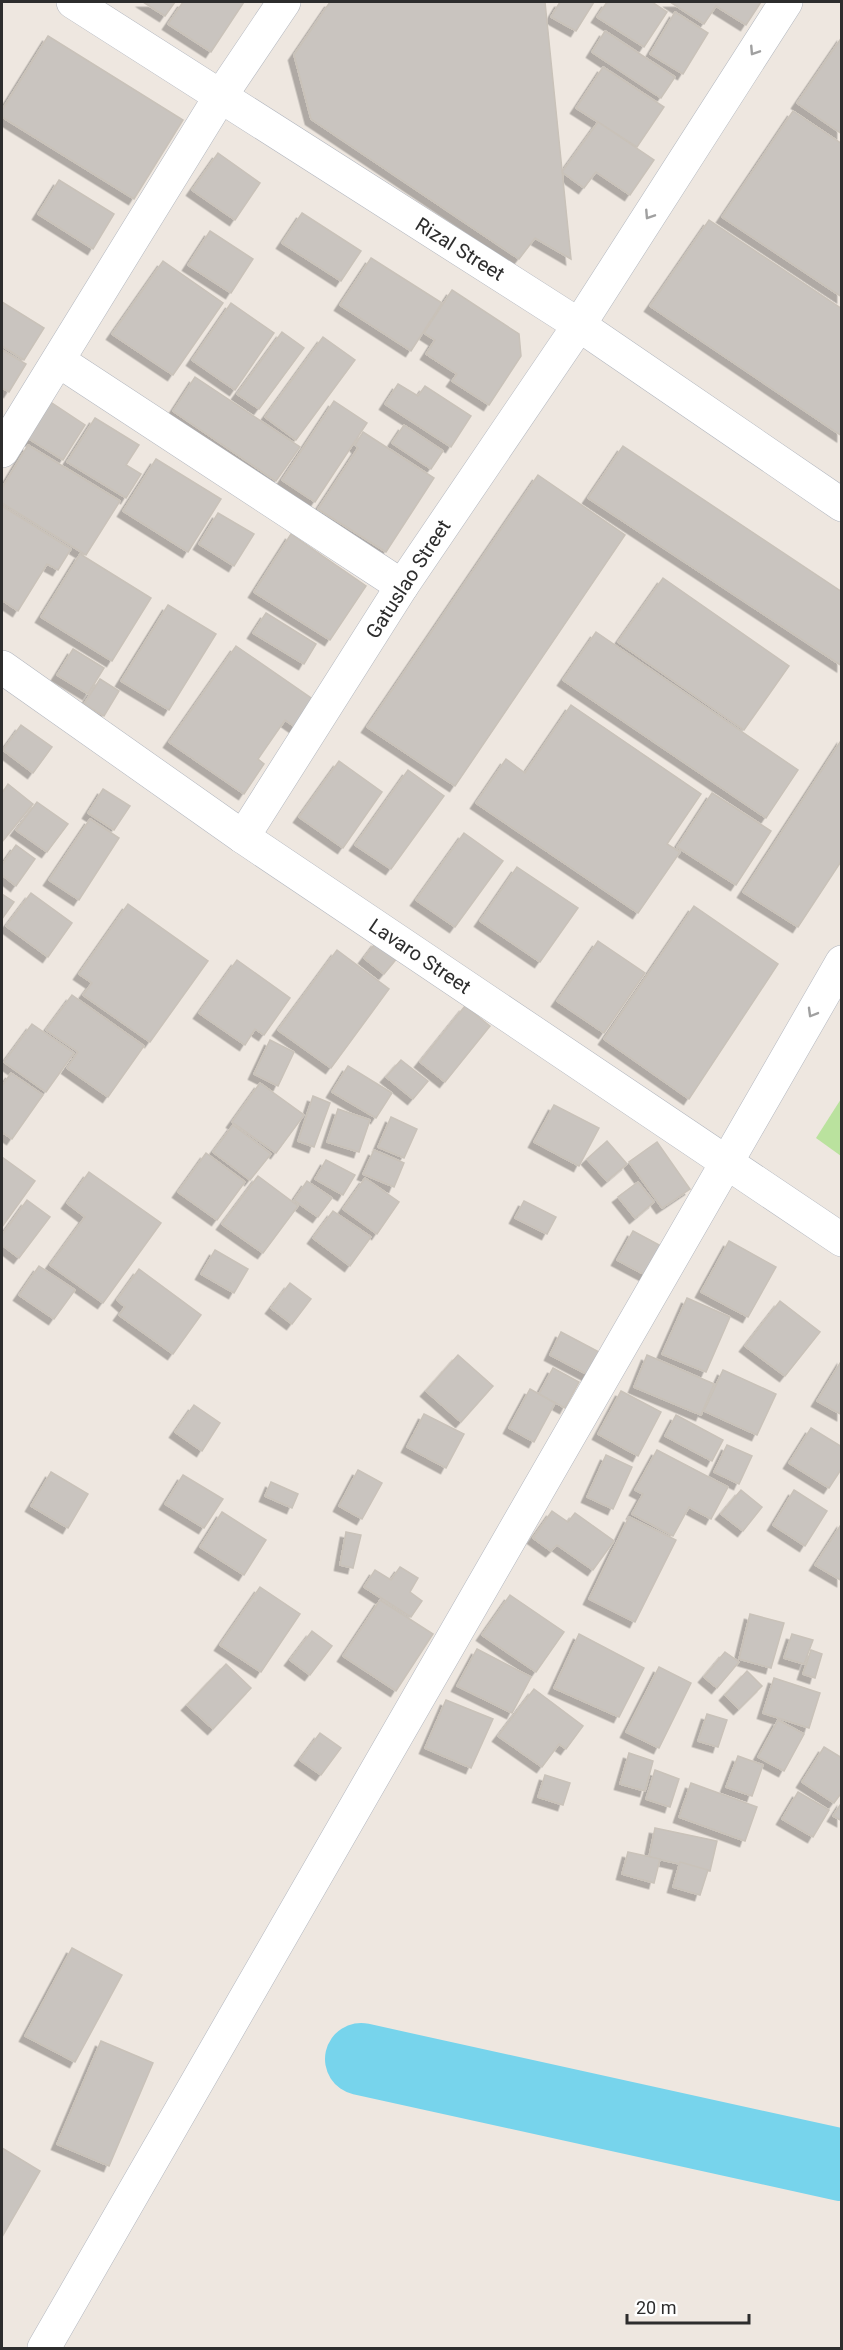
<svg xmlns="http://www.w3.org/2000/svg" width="843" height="2350" font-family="Roboto,sans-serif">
<defs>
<filter id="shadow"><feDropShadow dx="-5.5" dy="5.5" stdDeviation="0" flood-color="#0004"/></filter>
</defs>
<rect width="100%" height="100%" fill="#eee7e0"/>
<polygon fill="#bae29e" points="841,1099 841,1156 816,1138"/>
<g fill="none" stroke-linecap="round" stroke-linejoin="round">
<polyline stroke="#77d4ec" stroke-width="72" points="361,2059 842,2165"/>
</g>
<g fill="#c9c4bf" stroke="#c9c2b9" stroke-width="1.5" filter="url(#shadow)">
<polygon points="143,2 175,2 165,16"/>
<polygon points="183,2 244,2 211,52 168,24"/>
<polygon points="330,2 545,2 571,259 535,238 519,259 311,119 294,55"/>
<polygon points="560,2 594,2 576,31 551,17"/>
<polygon points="607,2 652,2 667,12 644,47 597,17"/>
<polygon points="670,2 761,2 746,25 716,6 704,24"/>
<polygon points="675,12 708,33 683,74 650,54"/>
<polygon points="605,31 675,77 661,98 592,52"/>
<polygon points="48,36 183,120 134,199 2,117 2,110"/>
<polygon points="842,37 842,134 797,103"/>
<polygon points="603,67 664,107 637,147 576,108"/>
<polygon points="793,111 842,144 842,297 722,217"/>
<polygon points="598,122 654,160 630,195 596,172 584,188 562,172"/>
<polygon points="218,153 260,183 235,220 192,190"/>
<polygon points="59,180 114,214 93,249 38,214"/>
<polygon points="302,213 361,251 341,281 282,243"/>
<polygon points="709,220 842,309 842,436 650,306"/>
<polygon points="210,231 253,259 231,293 188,265"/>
<polygon points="371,258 442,303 411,351 340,305"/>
<polygon points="163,261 223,303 173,375 112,334"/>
<polygon points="452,290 519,334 521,356 489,405 452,381 457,374 426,354 435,340 424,333"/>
<polygon points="2,302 44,328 24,360 2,346"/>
<polygon points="231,303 274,333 235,390 192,360"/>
<polygon points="282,332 304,348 259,409 237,394"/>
<polygon points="323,337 355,360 296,440 265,417"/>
<polygon points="2,350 26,364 9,392 2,388"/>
<polygon points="195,377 300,447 276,481 173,411"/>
<polygon points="398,384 418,396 425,386 471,416 451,447 385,404"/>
<polygon points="49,401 85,425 63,460 26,437"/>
<polygon points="334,401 367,423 315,502 282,480"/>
<polygon points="95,418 139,445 126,465 141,474 126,498 67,462"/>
<polygon points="404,425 443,451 431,469 392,443"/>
<polygon points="363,432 434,478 386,552 318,509 358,448 355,445"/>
<polygon points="28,445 120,501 86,555 2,503 2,488"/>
<polygon points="623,446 842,592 842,666 588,498"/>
<polygon points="156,459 221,499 188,552 123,511"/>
<polygon points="538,475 625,535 455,786 367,727"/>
<polygon points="2,506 71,549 58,570 47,564 18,611 2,600"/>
<polygon points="218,513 254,534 234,566 199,544"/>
<polygon points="291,534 366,586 330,640 254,592"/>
<polygon points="80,554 151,598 112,661 41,617"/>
<polygon points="663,578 789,666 744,730 618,642"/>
<polygon points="168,605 216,634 169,710 121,681"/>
<polygon points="266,613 316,644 304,664 253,633"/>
<polygon points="596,632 798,770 766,818 563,680"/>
<polygon points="236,646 314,700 295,727 285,720 258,759 264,764 244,794 169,742"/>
<polygon points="73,649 104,668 88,694 57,675"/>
<polygon points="100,679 119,691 104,716 84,704"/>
<polygon points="571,705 701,794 667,844 680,852 638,913 476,803 506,759 525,773"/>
<polygon points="21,725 52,747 33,773 3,750"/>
<polygon points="842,739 842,860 798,927 743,892"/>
<polygon points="339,761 382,792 343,848 299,817"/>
<polygon points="408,770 444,796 391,869 355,845"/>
<polygon points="8,784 33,804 2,842 2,793"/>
<polygon points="103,789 130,806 114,830 88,813"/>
<polygon points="712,793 771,831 736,885 677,847"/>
<polygon points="37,802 68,824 47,852 16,830"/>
<polygon points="90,819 119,838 79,900 49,880"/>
<polygon points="464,833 503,861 455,927 416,900"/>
<polygon points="16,845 35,859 16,886 2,875 2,865"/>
<polygon points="517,867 578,908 540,962 480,921"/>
<polygon points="31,893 72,923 48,957 6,926"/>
<polygon points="2,894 14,902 2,919"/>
<polygon points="128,904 208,961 150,1042 83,995 92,983 79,974"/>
<polygon points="694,906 778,964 689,1099 604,1039"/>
<polygon points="377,941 398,957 384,974 364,958"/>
<polygon points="598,941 645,973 604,1033 557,1001"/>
<polygon points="337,950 389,989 331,1068 278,1030"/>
<polygon points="237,960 290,998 264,1035 255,1029 245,1045 199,1013"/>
<polygon points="72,995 144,1046 108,1097 67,1068 78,1052 46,1030"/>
<polygon points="465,1006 490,1026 445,1082 420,1062"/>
<polygon points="32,1024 74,1053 46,1092 4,1062"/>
<polygon points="270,1040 294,1052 278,1086 254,1074"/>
<polygon points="401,1060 428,1081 413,1099 386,1077"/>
<polygon points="348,1066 392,1093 376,1118 332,1092"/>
<polygon points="11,1073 43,1095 12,1139 2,1132 2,1086"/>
<polygon points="260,1083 304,1115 276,1153 232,1122"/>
<polygon points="313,1096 330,1103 314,1147 298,1141"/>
<polygon points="554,1105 599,1128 579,1166 534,1142"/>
<polygon points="338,1109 370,1120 359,1152 327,1142"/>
<polygon points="391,1117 417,1129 404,1158 378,1147"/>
<polygon points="233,1125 271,1154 250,1180 213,1152"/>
<polygon points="607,1141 627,1164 607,1181 587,1159"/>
<polygon points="657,1142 690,1189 662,1208 629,1162"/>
<polygon points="374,1150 404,1163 394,1187 363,1174"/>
<polygon points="206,1153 245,1182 217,1220 178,1192"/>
<polygon points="2,1157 35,1181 2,1227"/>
<polygon points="326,1160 355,1175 343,1195 315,1179"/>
<polygon points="89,1172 161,1223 103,1303 50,1265 85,1217 67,1203"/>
<polygon points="258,1176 298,1206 263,1253 222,1224"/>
<polygon points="365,1178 399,1202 377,1234 343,1209"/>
<polygon points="307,1181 332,1198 318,1217 294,1200"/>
<polygon points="638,1182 654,1202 635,1218 618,1197"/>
<polygon points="27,1200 50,1217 19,1258 2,1245 2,1235"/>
<polygon points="524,1201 556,1217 547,1234 515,1218"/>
<polygon points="333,1211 371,1237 350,1266 313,1238"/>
<polygon points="633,1231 663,1247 647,1276 617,1260"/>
<polygon points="729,1241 776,1267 748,1317 701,1292"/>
<polygon points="215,1250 248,1269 234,1293 201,1274"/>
<polygon points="39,1266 75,1290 54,1319 19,1295"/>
<polygon points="139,1269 201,1315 173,1354 119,1315 125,1307 117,1300"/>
<polygon points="290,1283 311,1299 292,1324 271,1308"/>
<polygon points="687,1298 730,1317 706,1372 662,1354"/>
<polygon points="780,1301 820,1332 785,1376 745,1346"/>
<polygon points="561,1332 601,1353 590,1376 550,1355"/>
<polygon points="458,1355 493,1386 461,1422 426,1391"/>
<polygon points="647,1355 714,1384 701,1415 634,1387"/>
<polygon points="842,1360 842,1415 817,1401"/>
<polygon points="553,1368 579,1382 565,1408 539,1394"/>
<polygon points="723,1370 776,1394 757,1435 704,1411"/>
<polygon points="530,1389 555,1403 534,1442 509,1428"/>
<polygon points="621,1391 661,1412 638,1456 598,1434"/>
<polygon points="194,1405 220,1423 202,1451 175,1432"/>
<polygon points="424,1414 464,1434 446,1468 407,1447"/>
<polygon points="676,1415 723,1440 712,1461 665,1436"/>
<polygon points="811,1428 842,1447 842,1468 829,1488 789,1463"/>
<polygon points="727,1445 752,1456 739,1484 714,1472"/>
<polygon points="657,1450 728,1487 711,1519 689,1507 673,1536 632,1514 643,1494 635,1490"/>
<polygon points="606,1455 632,1467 613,1509 587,1497"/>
<polygon points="358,1470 382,1483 362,1519 339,1506"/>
<polygon points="51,1472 88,1494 68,1528 31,1506"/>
<polygon points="183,1475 223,1499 204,1528 165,1504"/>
<polygon points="271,1482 298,1494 292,1508 265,1496"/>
<polygon points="741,1490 762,1507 743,1531 721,1514"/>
<polygon points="794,1490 827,1511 805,1546 773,1525"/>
<polygon points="552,1511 568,1522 575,1513 614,1541 593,1570 557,1545 551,1551 533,1538"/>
<polygon points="222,1512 266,1540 244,1575 200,1547"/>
<polygon points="629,1517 676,1540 635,1622 589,1599"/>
<polygon points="842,1523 842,1581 815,1565"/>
<polygon points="346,1532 361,1535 353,1568 340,1565"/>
<polygon points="400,1567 418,1578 410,1592 422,1601 411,1617 364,1587 375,1570 391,1580"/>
<polygon points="260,1587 300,1614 261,1672 220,1645"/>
<polygon points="510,1595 564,1632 536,1672 482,1635"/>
<polygon points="380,1600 433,1634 396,1691 343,1656"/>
<polygon points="750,1614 784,1623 771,1668 739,1659"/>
<polygon points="312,1631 332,1646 310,1675 290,1660"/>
<polygon points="579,1634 644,1668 619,1717 554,1688"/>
<polygon points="792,1634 813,1640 804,1664 784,1658"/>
<polygon points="477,1649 531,1677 512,1713 457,1686"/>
<polygon points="811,1650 822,1654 815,1678 803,1674"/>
<polygon points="725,1652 739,1662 717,1688 704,1677"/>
<polygon points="226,1664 251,1688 213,1729 187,1705"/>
<polygon points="659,1667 691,1683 659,1748 626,1732"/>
<polygon points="747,1671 762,1686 739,1709 725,1695"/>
<polygon points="774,1678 820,1693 809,1728 763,1713"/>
<polygon points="534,1689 583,1726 566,1749 559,1744 542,1767 498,1736"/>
<polygon points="446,1700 493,1719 471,1768 425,1748"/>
<polygon points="707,1714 727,1720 718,1747 698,1741"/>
<polygon points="778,1720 804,1734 784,1771 758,1757"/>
<polygon points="320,1733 341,1748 321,1775 300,1760"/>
<polygon points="824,1747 842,1758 842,1792 834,1803 802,1782"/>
<polygon points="629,1753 653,1761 645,1791 620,1784"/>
<polygon points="738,1756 763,1765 752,1796 726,1787"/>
<polygon points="655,1770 679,1779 670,1807 646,1799"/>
<polygon points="545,1775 570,1783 563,1805 538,1797"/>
<polygon points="691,1783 757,1807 745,1841 679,1817"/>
<polygon points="798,1792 829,1810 813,1837 782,1819"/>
<polygon points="842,1802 842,1821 833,1816"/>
<polygon points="655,1828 717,1841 710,1871 649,1857"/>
<polygon points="628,1852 660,1859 654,1883 622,1874"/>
<polygon points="680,1862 708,1870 700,1895 673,1887"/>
<polygon points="72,1948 122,1975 75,2062 25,2036"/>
<polygon points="101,2041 153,2063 109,2166 57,2144"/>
<polygon points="2,2148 40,2171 2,2237"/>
</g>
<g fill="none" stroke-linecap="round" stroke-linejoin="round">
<g stroke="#b3b7bf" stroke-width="34">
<g id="minor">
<polyline points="73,2 579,325 842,505"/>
<polyline points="59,361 402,586"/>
<polyline points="2,451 220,97 284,2"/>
<polyline points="2,667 243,837 842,1240"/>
<polyline points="243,837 402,586 579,325 786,2"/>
<polyline points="44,2348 842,962"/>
</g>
</g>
<use href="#minor" stroke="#fff" stroke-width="33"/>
</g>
<defs><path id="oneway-chevron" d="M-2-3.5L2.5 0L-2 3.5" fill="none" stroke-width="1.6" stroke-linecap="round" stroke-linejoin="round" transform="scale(1.5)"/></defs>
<g stroke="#a0a0a0">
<use href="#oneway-chevron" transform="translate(754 51) rotate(123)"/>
<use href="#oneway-chevron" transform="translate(649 215) rotate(123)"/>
<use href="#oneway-chevron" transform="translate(812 1013) rotate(120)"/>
</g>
<g text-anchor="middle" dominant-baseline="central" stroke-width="4.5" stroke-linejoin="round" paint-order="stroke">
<g font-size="20" fill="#2d2d2d" stroke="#fff">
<text transform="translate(460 249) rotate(32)">Rizal Street</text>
<text transform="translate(408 579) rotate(-57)">Gatuslao Street</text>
<text transform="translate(420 956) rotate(34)">Lavaro Street</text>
</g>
</g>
<rect width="843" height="2350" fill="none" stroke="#2d2d2d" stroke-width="6"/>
<path d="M627 2314v9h122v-9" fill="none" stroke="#2d2d2d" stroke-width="3"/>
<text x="636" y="2314" font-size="18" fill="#2d2d2d" stroke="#ffffff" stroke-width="4.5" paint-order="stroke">20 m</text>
</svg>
